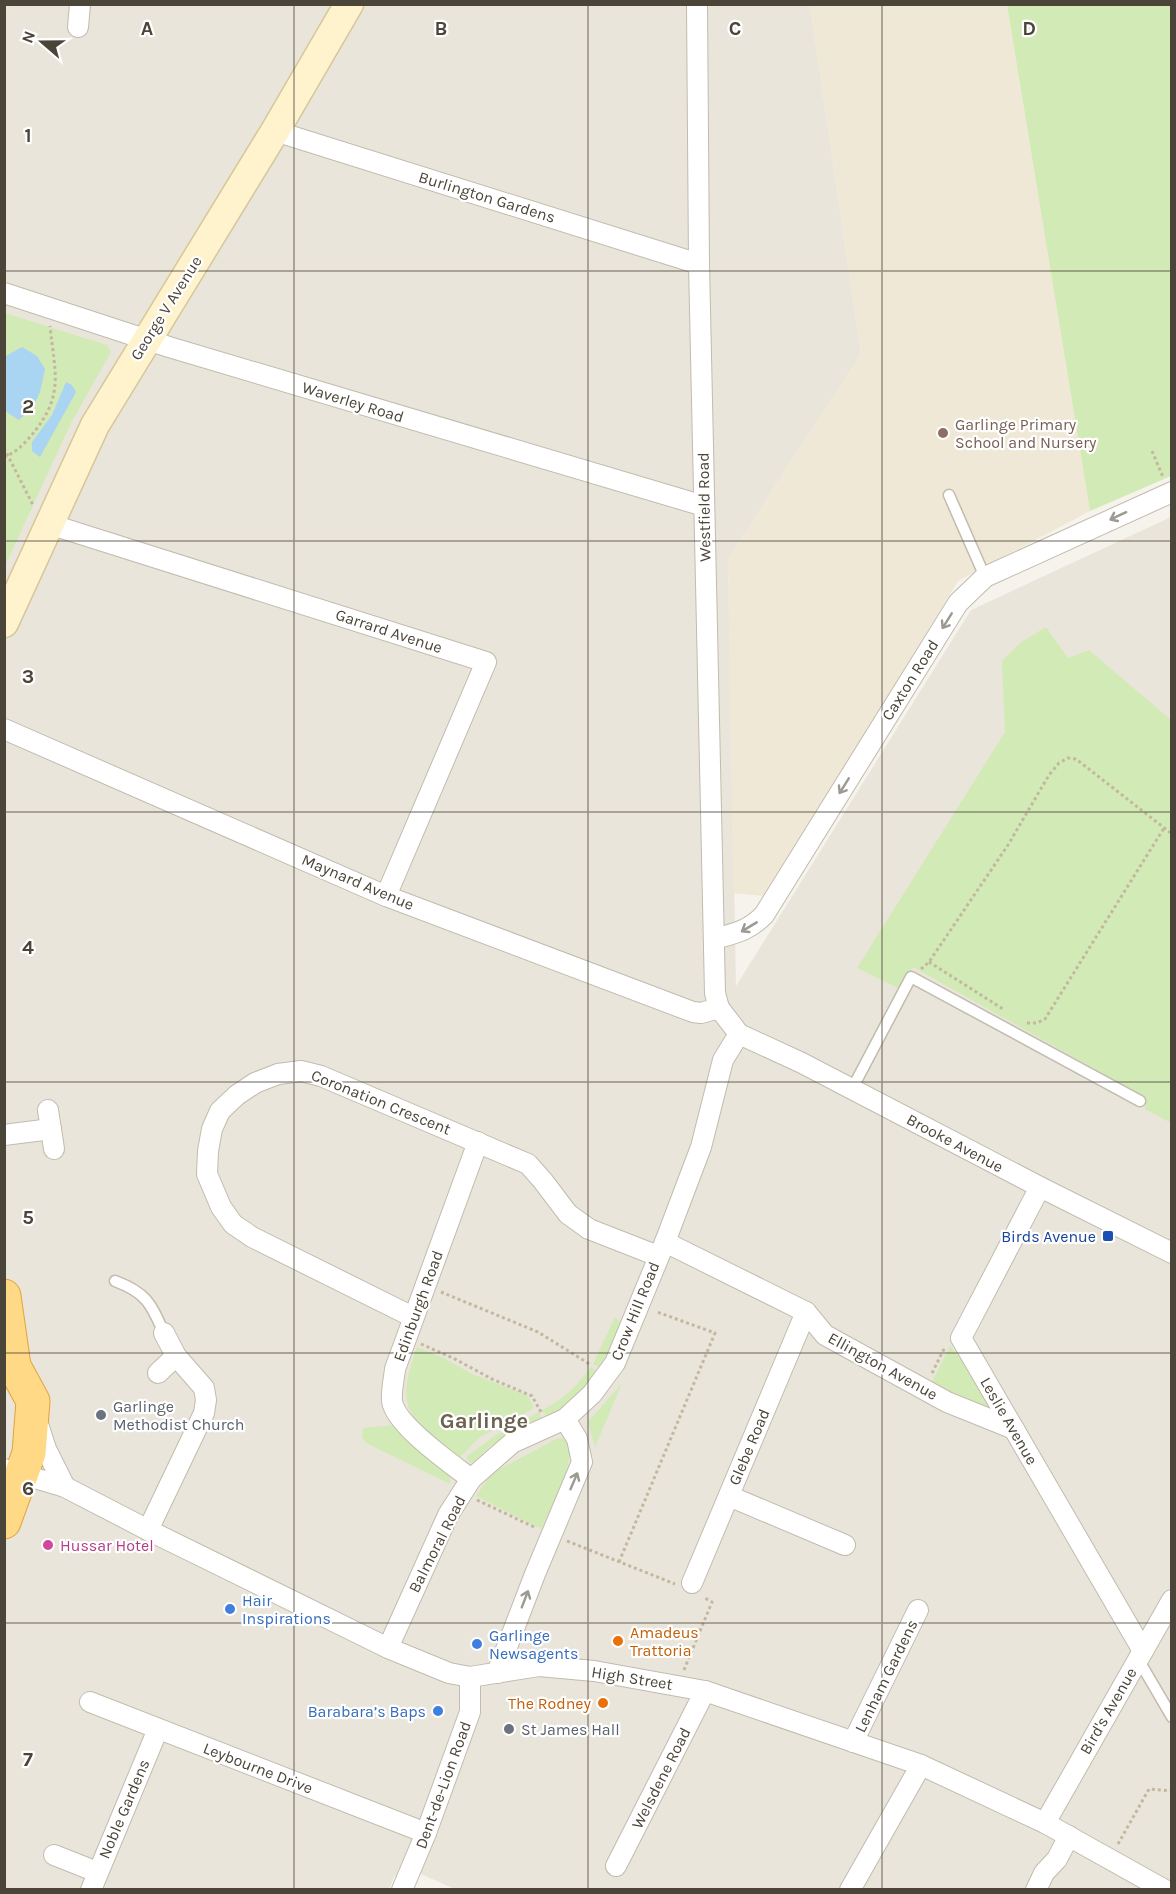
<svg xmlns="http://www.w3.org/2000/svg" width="1176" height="1894" font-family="Karla,sans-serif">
<rect width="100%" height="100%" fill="#f6f3ec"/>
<polygon fill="#eae5da" points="5,5 810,5 861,354 728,559 736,986 971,610 1171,517 1171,1889 457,1890 421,1874 394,1877 389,1890 5,1890"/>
<polygon fill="#efe8d6" points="810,5 1007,5 1090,511 958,581 765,896 733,893 728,559 861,354"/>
<g fill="#d2eab5">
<polygon points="1007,5 1171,5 1171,476 1090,511"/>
<polygon points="5,313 107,345 111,352 71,423 5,566"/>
<polygon points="1046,627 1068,658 1089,650 1171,720 1171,1123 1145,1109 1145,1097 913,967 900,989 857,968 1005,732 1002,661 1020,643"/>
<polygon points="615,1317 621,1323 600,1368 593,1364"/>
<polygon points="950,1346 977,1380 992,1410 954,1395 931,1384"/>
<path d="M 417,1347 L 444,1358 L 472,1374 L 527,1395 L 534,1408 L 479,1438 L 459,1458 C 410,1417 393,1412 417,1347 Z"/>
<path d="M 591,1367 L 598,1372 C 583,1390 568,1407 547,1417 L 542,1410 C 563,1400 577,1386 591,1367 Z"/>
<polygon points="622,1383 595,1447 588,1422"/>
<polygon points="539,1412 543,1420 489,1447 474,1462 470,1463 466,1457 496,1435"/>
<polygon points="393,1425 412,1445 446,1472 450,1477 450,1484 366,1443 362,1437 363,1428"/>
<path d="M 562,1438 C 585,1449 549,1511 541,1529 L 476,1496 L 489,1477 L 498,1470 L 556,1439 Z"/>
</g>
<g fill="#a9d4f2">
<polygon points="22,347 37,356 45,369 40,392 33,407 19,420 5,411 4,357"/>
<polygon points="66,382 72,385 76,392 40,457 32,451 32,442 52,415"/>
</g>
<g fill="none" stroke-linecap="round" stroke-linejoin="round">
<g stroke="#c2bbae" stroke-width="13">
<g id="service">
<polyline points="949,495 985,577"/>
<polyline points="852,1089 911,977 1140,1101"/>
<path d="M 115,1281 C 147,1293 151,1304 164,1333"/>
<polyline points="1138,1659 1172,1717"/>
</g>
</g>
<g stroke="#c2bbae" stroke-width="22">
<g id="minor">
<polyline points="697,4 699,264 715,993 719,1008 739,1034 802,1063 1040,1187 1172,1253"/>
<polyline points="78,27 80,4"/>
<polyline points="275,131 699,264"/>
<polyline points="4,293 169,347 704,506"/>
<polyline points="49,524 486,662 386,896"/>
<polyline points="4,729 386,896 693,1012 701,1013 719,1008"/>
<path d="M 714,939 C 736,933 748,931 764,915 L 958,603 L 985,577 L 1172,492"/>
<polyline points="48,1110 54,1149"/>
<polyline points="4,1135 51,1129"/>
<polyline points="1040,1187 961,1338 1143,1651"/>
<polyline points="665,1242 806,1312 825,1335 947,1402 1014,1429"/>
<polyline points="413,1317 252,1237 233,1224 221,1207 207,1174 208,1151 212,1129 220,1111 237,1095 255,1083 278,1074 301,1071 321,1076 528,1164 543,1181 568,1214 589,1229 658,1256"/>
<polyline points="158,1373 176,1356"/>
<polyline points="38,1424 46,1449 65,1487"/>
<polyline points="4,1469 65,1487 148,1530 388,1648 449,1673 470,1677 539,1666 594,1671 705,1691 921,1765 1045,1823 1165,1890"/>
<path d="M 471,1479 C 452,1464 395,1425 392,1401 C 391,1392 394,1379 395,1369 L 478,1142"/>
<polyline points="729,1496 845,1545"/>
<polyline points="148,1530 204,1413 206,1400 204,1388 176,1356 164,1333"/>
<polyline points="692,1583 806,1312"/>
<polyline points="388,1648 448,1515 471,1479 512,1443 565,1419 592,1394 615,1363 665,1242 701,1147 723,1060 739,1034"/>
<polyline points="497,1673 535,1574 582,1462 577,1439 565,1419"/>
<polyline points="90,1702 426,1833"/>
<polyline points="853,1742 918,1610"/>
<polyline points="1045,1823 1172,1600"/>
<polyline points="54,1855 97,1872"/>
<polyline points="616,1866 705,1691"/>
<polyline points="91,1890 158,1729"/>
<polyline points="402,1890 426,1833 470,1712 470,1677"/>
<polyline points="850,1890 921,1765"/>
<polyline points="1036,1890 1044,1873 1057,1859 1069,1836"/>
</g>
</g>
<g stroke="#d6c79b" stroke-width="31">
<polyline id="secondary" points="4,623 95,425 275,131 349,4"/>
</g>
<g stroke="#e0a43c" stroke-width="35">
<polyline id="trunk" points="4,1296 14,1366 33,1401 29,1453 4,1522"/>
</g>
<g stroke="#c4b79f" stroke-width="3" stroke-dasharray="3 3" stroke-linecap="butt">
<polyline points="4,448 33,505"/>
<polyline points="1152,451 1163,477"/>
<path d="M 4,457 C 15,453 23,445 30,437 C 65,396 55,375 50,326"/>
<polyline points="929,962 1003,1009"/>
<polyline points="921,969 929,962 1008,845 1049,775 1059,763 1068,758 1076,759 1172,834"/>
<polyline points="1027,1023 1037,1023 1045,1019 1164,828"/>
<polyline points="441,1292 538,1332 591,1365"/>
<polyline points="421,1344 453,1358 492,1379 532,1396 541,1412"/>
<polyline points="932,1373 945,1347"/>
<polyline points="477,1500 536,1528"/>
<polyline points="567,1541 675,1584"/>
<polyline points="619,1562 715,1333 657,1312"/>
<polyline points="684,1670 712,1602 703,1597"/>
<polyline points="1118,1844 1149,1789 1172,1791"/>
</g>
<use href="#service" stroke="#fff" stroke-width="10"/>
<use href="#minor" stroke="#fff" stroke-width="20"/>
<use href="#secondary" stroke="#fff3cd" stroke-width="28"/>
<use href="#trunk" stroke="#ffd985" stroke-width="33"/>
</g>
<defs><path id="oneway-shaft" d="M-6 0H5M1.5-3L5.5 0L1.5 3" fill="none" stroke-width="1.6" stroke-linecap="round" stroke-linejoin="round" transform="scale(1.5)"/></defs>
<g stroke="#9c9892">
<use href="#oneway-shaft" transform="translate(1118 516) rotate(155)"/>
<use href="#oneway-shaft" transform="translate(947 621) rotate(122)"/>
<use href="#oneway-shaft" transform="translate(844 786) rotate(122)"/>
<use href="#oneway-shaft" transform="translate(749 927) rotate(149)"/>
<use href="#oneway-shaft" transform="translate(574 1481) rotate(-67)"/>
<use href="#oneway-shaft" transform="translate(525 1599) rotate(-69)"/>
</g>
<path fill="none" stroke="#4b4439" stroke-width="1.5" stroke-opacity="0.55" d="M 294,4 L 294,1890M 588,4 L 588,1890M 882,4 L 882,1890M 4,271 L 1172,271M 4,541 L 1172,541M 4,812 L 1172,812M 4,1082 L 1172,1082M 4,1353 L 1172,1353M 4,1623 L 1172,1623"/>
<circle fill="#8d6e63" stroke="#fff" stroke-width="2" cx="943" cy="433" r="6"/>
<rect fill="#1a4fb4" stroke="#fff" stroke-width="2" x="1102" y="1230" width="12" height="12" rx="3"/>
<g fill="#6b7280" stroke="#fff" stroke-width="2">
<circle cx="101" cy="1415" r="6"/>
<circle cx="509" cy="1729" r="6"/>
</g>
<circle fill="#d1479c" stroke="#fff" stroke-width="2" cx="48" cy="1545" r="6"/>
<g fill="#3f7fe0" stroke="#fff" stroke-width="2">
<circle cx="230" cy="1609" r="6"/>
<circle cx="477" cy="1644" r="6"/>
<circle cx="438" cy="1711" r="6"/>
</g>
<g fill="#e8710a" stroke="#fff" stroke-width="2">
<circle cx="618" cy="1641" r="6"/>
<circle cx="603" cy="1703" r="6"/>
</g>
<g text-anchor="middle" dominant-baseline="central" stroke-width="4.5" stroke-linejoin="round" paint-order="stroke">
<g font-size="16" fill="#4b4439" stroke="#fff">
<text transform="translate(487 197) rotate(17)">Burlington Gardens</text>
<text transform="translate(166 308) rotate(-58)">George V Avenue</text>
<text transform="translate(353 402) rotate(17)">Waverley Road</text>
<text transform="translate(704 507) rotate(-91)">Westfield Road</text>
<text transform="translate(389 631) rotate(18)">Garrard Avenue</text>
<text transform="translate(910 680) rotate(-58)">Caxton Road</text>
<text transform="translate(358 882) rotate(23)">Maynard Avenue</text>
<text transform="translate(381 1102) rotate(22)">Coronation Crescent</text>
<text transform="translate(955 1143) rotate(28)">Brooke Avenue</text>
<text transform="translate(418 1306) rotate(-70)">Edinburgh Road</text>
<text transform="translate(635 1311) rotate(-68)">Crow Hill Road</text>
<text transform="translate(883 1366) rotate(29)">Ellington Avenue</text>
<text transform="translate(1009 1421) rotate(60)">Leslie Avenue</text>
<text transform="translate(749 1447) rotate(-67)">Glebe Road</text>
<text transform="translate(437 1544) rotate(-63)">Balmoral Road</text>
<text transform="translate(886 1676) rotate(-64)">Lenham Gardens</text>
<text transform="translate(632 1678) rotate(9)">High Street</text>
<text transform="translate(1108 1711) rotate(-60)">Bird's Avenue</text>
<text transform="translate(258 1768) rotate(21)">Leybourne Drive</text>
<text transform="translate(661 1778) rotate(-63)">Welsdene Road</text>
<text transform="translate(443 1785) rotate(-70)">Dent-de-Lion Road</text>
<text transform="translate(124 1809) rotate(-67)">Noble Gardens</text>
</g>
<g font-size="16" fill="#785e54" stroke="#fff" text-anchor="start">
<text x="955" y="424">Garlinge Primary<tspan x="955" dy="18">School and Nursery</tspan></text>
</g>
<g font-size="16" fill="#164399" stroke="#fff" text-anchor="end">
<text x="1096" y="1236">Birds Avenue</text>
</g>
<g font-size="16" fill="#5b616d" stroke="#fff" text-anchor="start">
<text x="113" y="1406">Garlinge<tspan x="113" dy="18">Methodist Church</tspan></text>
<text x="521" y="1729">St James Hall</text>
</g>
<g font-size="16" fill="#b23c85" stroke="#fff" text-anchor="start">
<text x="60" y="1545">Hussar Hotel</text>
</g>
<g font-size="16" fill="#366cbe" stroke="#fff" text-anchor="start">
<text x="242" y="1600">Hair<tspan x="242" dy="18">Inspirations</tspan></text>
<text x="489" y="1635">Garlinge<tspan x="489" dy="18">Newsagents</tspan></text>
<text x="426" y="1711" text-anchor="end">Barabara’s Baps</text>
</g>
<g font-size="16" fill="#c56008" stroke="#fff" text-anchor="start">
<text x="630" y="1632">Amadeus<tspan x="630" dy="18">Trattoria</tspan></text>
<text x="591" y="1703" text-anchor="end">The Rodney</text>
</g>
<g font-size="22" font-weight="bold" fill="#6e6250" stroke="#fff">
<text x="484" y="1421">Garlinge</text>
</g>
</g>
<g font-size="20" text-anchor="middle" font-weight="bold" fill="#4b4439" stroke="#fff" stroke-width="4.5" stroke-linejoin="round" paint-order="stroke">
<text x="147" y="35">A</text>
<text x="441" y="35">B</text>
<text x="735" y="35">C</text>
<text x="1029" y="35">D</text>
<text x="28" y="142">1</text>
<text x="28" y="413">2</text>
<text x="28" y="683">3</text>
<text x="28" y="954">4</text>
<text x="28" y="1224">5</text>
<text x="28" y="1495">6</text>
<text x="28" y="1766">7</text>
</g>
<rect width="1176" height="1894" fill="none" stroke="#4b4439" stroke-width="12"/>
<g transform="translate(42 42) rotate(290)" stroke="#ffffff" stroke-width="4.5" paint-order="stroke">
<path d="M0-4.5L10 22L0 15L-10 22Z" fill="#4b4439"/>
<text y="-9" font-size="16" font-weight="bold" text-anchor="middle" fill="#4b4439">N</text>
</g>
</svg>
